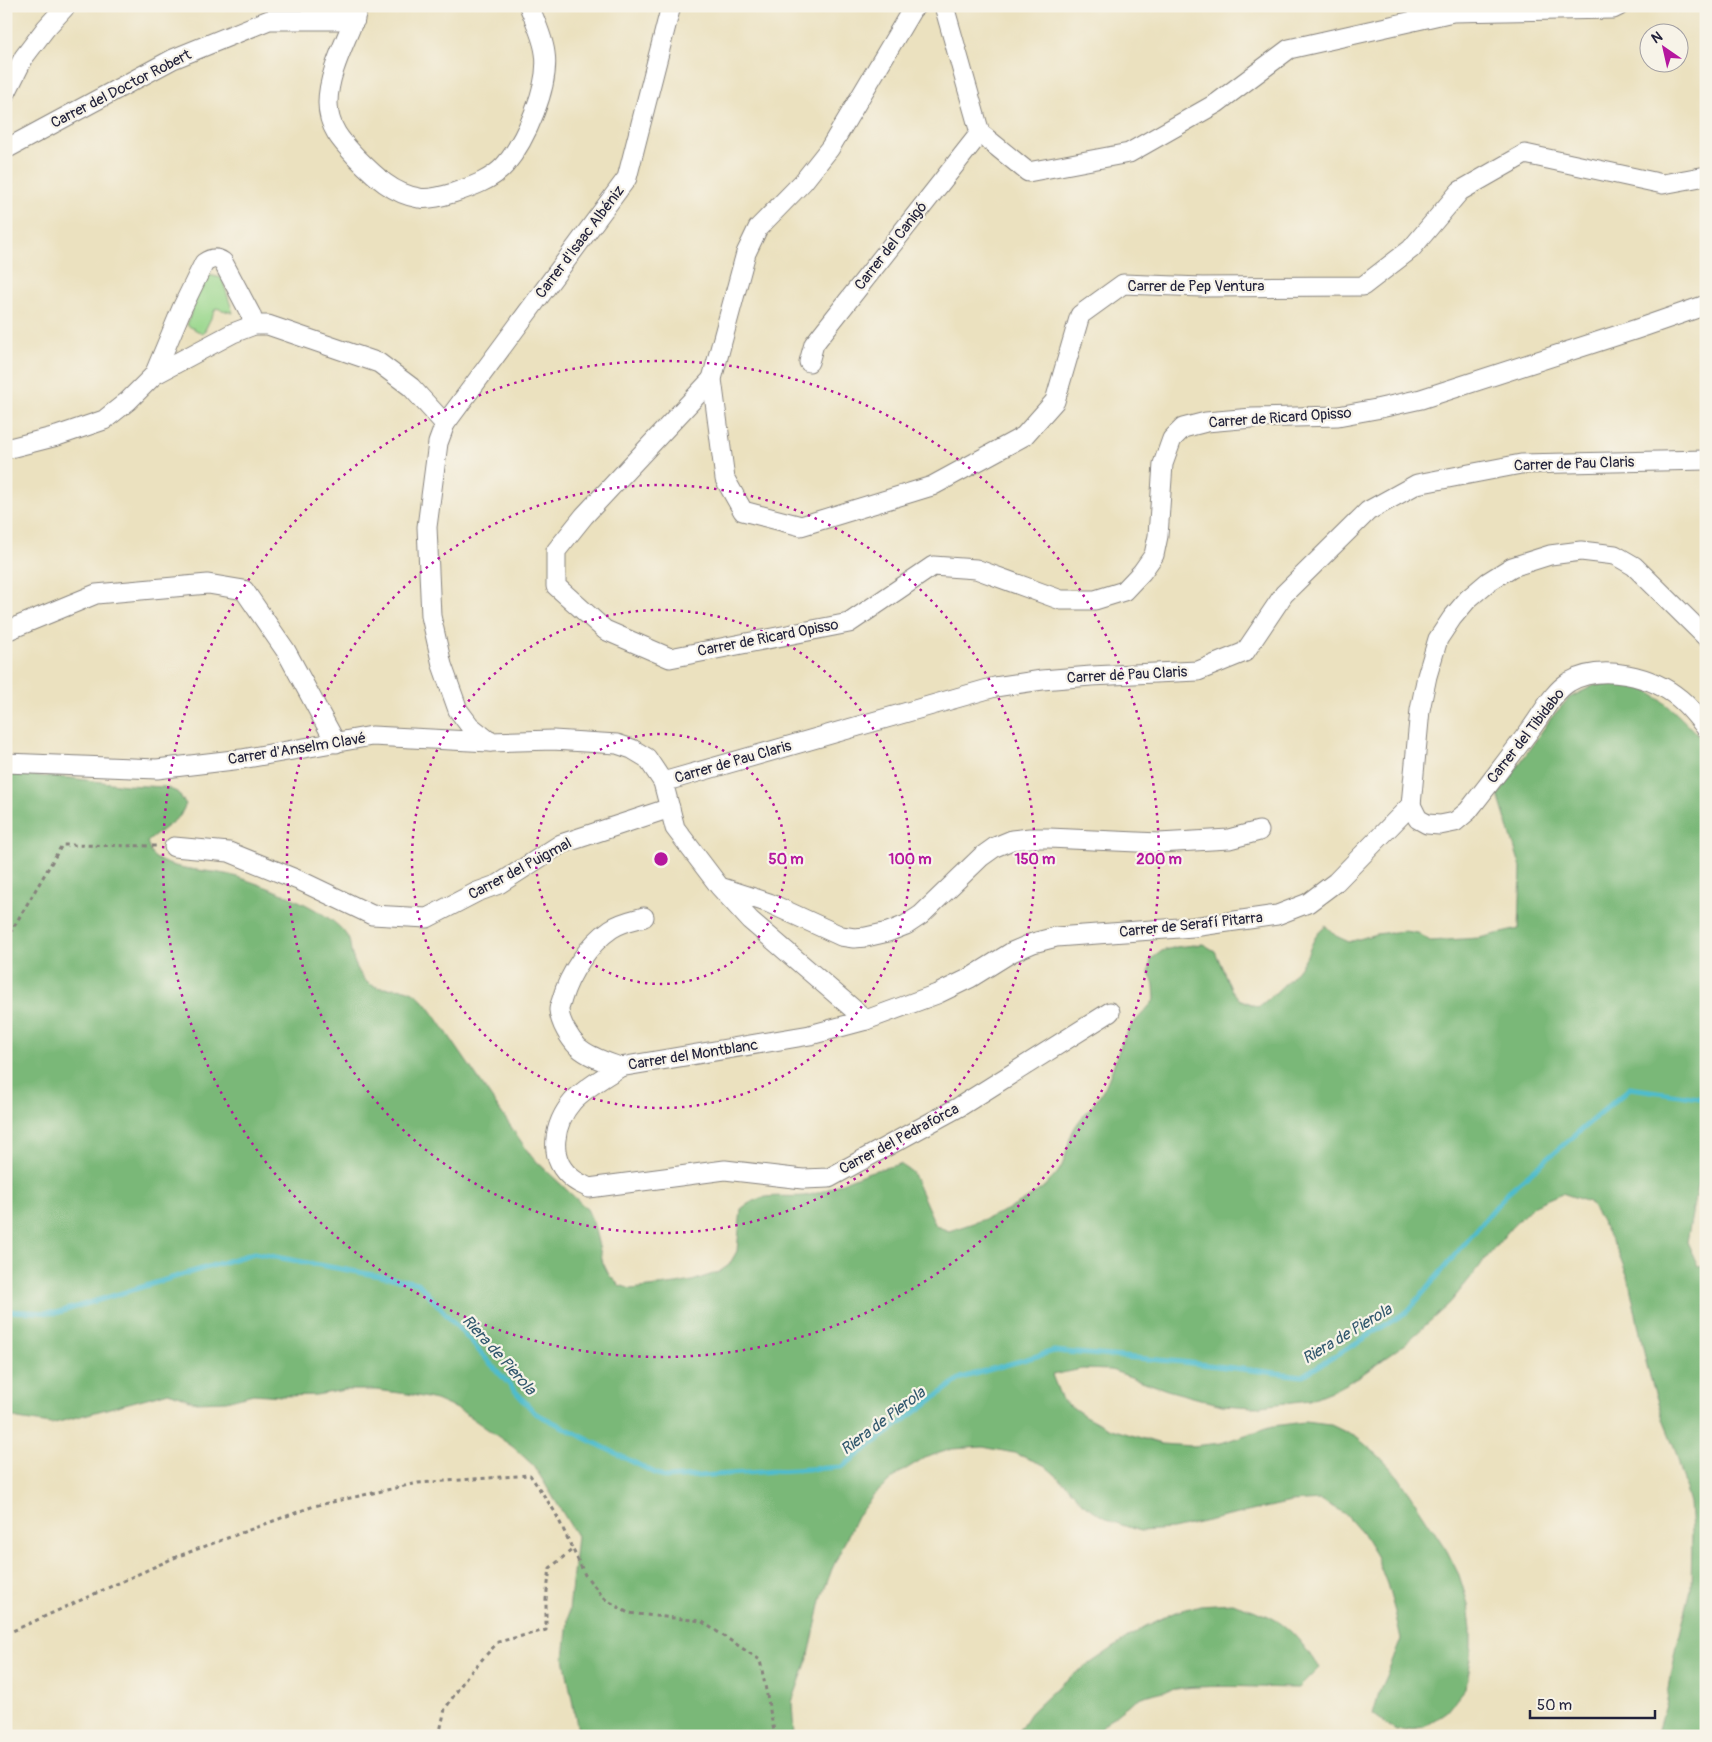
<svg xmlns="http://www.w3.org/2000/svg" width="1712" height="1742" font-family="Pangolin,sans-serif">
<rect width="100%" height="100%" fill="#f7f3e8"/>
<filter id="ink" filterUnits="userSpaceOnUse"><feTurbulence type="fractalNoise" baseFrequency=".02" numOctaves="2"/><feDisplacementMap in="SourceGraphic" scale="10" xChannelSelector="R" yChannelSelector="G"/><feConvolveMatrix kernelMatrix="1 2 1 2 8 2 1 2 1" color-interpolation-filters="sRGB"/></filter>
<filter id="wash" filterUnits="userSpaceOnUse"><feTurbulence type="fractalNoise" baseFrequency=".0096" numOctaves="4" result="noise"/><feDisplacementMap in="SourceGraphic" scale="20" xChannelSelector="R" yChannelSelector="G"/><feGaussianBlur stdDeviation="1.12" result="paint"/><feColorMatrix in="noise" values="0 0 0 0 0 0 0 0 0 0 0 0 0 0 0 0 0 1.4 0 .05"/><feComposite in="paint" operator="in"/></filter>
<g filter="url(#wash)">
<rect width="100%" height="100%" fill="#ebe1bf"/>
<polygon fill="#99d78c" stroke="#5e7c64" points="204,274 222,278 233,313 216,308 203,334 187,325"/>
<g fill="#7ab878" stroke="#4e6d5a">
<path d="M 1595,685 C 1606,685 1618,684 1630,685 C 1656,688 1689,726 1706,744 L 1706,1168 L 1697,1186 L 1687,1242 L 1698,1266 L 1706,1267 L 1706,1736 L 1657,1736 L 1666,1705 L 1677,1646 L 1691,1589 L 1692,1531 L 1690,1503 L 1675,1449 L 1664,1422 L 1648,1370 L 1628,1277 L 1618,1252 L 1604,1226 L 1589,1202 L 1562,1193 L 1534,1205 L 1510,1229 L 1450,1303 L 1406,1343 L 1360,1376 L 1336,1389 L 1309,1400 L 1253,1407 L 1222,1405 L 1167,1390 L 1111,1370 L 1082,1369 L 1052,1375 L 1062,1400 L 1085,1416 L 1108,1428 L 1161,1444 L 1192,1446 L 1221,1443 L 1273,1426 L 1304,1422 L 1331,1425 L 1356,1437 L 1379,1456 L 1398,1476 L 1447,1551 L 1459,1575 L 1468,1604 L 1471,1630 L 1471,1658 L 1466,1688 L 1447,1711 L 1424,1727 L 1396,1731 L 1373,1714 L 1380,1689 L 1391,1665 L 1401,1639 L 1395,1612 L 1387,1584 L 1376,1556 L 1362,1533 L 1344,1513 L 1320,1500 L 1291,1502 L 1172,1529 L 1140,1531 L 1113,1522 L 1086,1506 L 1066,1484 L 1044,1465 L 1014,1453 L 983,1447 L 952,1449 L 924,1458 L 898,1474 L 874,1495 L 857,1516 L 832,1569 L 822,1596 L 809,1655 L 792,1702 L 794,1736 L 579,1736 L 564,1658 L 577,1536 L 534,1466 L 513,1447 L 463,1412 L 436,1400 L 408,1394 L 376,1390 L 344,1390 L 316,1395 L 283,1396 L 253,1394 L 226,1401 L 195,1402 L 169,1392 L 51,1424 L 18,1419 L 6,1414 L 6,774 L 70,778 L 126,785 L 165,787 L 177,792 L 186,804 L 180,816 L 147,842 C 149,846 150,853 153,856 C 172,872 214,869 237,877 C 266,886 331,910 347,936 C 351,942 350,951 353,958 C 355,965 362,979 368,983 C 380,991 393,987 405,989 C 419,992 428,1006 436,1017 L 531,1156 L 587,1209 L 593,1222 L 603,1263 L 609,1275 L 619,1285 L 631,1289 L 676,1284 L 692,1281 L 719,1272 L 729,1265 L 737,1251 L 741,1209 C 763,1191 778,1198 804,1196 C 824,1193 840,1183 859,1176 C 872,1170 886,1168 900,1164 L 912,1172 L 936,1226 L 949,1231 C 986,1219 1025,1207 1053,1178 C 1069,1162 1065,1144 1075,1127 C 1082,1115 1094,1106 1101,1094 C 1113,1075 1116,1051 1128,1031 C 1135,1020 1147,1010 1155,999 L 1154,985 L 1149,972 L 1151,959 L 1162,951 L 1176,947 L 1203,944 L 1215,951 L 1231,989 L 1239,999 L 1258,1007 C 1273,996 1296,975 1305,959 C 1314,943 1311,938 1326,926 L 1336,936 L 1349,942 L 1376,934 L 1404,931 L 1418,933 L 1430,941 L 1479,938 L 1519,929 L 1521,868 L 1498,795 L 1551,718 L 1569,698 Z"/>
<path d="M 1232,1603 C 1249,1609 1268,1613 1283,1625 C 1298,1636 1309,1653 1319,1668 L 1299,1688 C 1253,1688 1187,1681 1145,1696 C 1134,1700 1122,1709 1113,1717 C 1105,1723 1099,1728 1094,1736 L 1015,1736 L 1030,1713 L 1051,1693 L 1073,1675 L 1144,1627 L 1173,1613 L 1200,1605 Z"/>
</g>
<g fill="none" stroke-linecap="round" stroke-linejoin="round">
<polyline stroke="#50bccc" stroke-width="5" points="6,1311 56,1313 254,1253 418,1283 535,1413 665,1478 842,1467 961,1378 1054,1351 1182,1362 1302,1376 1408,1311 1508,1192 1630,1088 1706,1099"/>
</g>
</g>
<g filter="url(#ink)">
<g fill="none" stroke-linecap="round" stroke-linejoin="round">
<g stroke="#86827d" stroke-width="21">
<g id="minor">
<path d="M 359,6 C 349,36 328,71 328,103 C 328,127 341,141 357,158 C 375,176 393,194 419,198 C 429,200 443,196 453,193 C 471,187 492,180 505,165 C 526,140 550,85 545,53 C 543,37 535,21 529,6"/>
<polyline points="916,6 913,8 830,148 803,182 758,228 746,253 712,379 725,479 743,511 801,526 932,486 1024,436 1055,401 1080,315 1123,284 1202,287 1363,286 1411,249 1460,191 1525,154 1663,184 1706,176"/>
<polyline points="944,6 980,133 1028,172 1129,153 1217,103 1289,49 1453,12 1613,9 1619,6"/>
<polyline points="6,93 24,57 46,28 66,6"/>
<polyline points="6,149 173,59 269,20 355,20"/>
<polyline points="809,362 814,344 980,133"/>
<path d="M 154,375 L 182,308 L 204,263 C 211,258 216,257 223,262 L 251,315 L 254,325"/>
<polyline points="712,379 584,516 556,551 556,586 605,630 670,658 849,623 933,566 976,569 1061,600 1095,600 1124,591 1142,572 1154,555 1158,536 1163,464 1172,439 1183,428 1206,422 1252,418 1338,416 1376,409 1421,399 1637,329 1706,305"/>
<polyline points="445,424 627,178 671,6"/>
<polyline points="6,449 57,436 104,420 128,401 154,375 233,333 254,325 268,325 379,363 411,387 445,424 438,443 427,527 431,616 442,665 458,710 470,726 490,742"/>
<polyline points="6,631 96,594 208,584 244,590 286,651 336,743"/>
<polyline points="6,763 157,769 242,759 372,736 490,742 553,740 617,744 632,749 647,758 663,782 675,828 719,886 750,920 866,1020"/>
<polyline points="663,782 995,687 1042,680 1091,676 1198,671 1245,652 1284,594 1368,511 1417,484 1521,464 1706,460"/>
<path d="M 1411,805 L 1418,819 L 1427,824 L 1440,825 L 1455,822 L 1468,811 C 1490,783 1512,754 1533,726 C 1544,711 1553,692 1569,682 C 1602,663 1653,676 1680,699 C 1690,707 1698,718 1706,728"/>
<polyline points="174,847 229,852 303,882 372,915 427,918 477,892 499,884 561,844 670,808"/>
<polyline points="723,888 769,903 841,936 854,938 866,937 888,932 906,925 921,915 981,857 995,847 1012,840 1030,838 1049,838 1159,843 1229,839 1259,831"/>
<path d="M 644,917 C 633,920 621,922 611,929 C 589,944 569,974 562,999 C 561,1003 559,1007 559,1010 C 560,1023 570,1039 578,1047 C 589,1057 606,1062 620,1067 L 810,1035 L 866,1020 L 937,994 L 970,978 L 1012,952 L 1033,943 L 1056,937 L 1193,927 L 1277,915 L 1308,903 L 1336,882 L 1411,805 L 1420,710 L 1427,676 L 1438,639 L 1452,618 L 1468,599 L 1488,582 L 1512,567 L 1550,555 L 1581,551 L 1615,555 L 1634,566 L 1706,637"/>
<path d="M 620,1067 C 605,1077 586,1087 573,1101 C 554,1123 546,1159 573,1179 C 578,1183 584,1185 589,1188 L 725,1170 L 803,1179 L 829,1178 L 959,1107 L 1110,1012"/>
</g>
</g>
<g stroke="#86827d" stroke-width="3" stroke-dasharray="4 4" stroke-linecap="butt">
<polyline points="6,940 62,845 159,846"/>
<polyline points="6,1634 176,1557 314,1506 418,1483 530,1475 555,1512 585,1575 605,1599 628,1613 701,1621 760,1660 775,1736"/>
<polyline points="439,1736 445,1709 467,1676 498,1642 546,1630 546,1599 550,1568 573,1549"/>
</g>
<use href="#minor" stroke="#fff" stroke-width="19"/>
</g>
</g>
<g fill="none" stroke="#b5179e" stroke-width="2.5" stroke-dasharray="2.5 5">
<circle cx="661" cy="859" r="125"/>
<circle cx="661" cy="859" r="249"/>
<circle cx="661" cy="859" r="374"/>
<circle cx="661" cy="859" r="498"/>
</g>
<g text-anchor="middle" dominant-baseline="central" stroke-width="4.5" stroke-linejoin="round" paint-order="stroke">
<g font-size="15" fill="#22223b" stroke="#f7f3e8">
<text transform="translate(121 89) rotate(-27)">Carrer del Doctor Robert</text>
<text transform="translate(580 242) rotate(-53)">Carrer d'Isaac Albéniz</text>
<text transform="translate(891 246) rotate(-52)">Carrer del Canigó</text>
<text x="1196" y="286">Carrer de Pep Ventura</text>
<text transform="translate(1280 418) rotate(-4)">Carrer de Ricard Opisso</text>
<text transform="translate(1574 464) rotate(-2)">Carrer de Pau Claris</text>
<text transform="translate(768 638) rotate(-11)">Carrer de Ricard Opisso</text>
<text transform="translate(1127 675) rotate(-3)">Carrer de Pau Claris</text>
<text transform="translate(1526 736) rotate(-52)">Carrer del Tibidabo</text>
<text transform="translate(297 749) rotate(-9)">Carrer d'Anselm Clavé</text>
<text transform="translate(733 762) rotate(-16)">Carrer de Pau Claris</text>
<text transform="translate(520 869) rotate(-28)">Carrer del Puigmal</text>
<text transform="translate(1191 925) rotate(-6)">Carrer de Serafí Pitarra</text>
<text transform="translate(693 1055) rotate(-9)">Carrer del Montblanc</text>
<text transform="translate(899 1139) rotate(-28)">Carrer del Pedraforca</text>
</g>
<g font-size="16" font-style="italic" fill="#32586e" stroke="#f7f3e8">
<text transform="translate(1347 1334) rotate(-31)">Riera de Pierola</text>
<text transform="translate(499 1355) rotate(48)">Riera de Pierola</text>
<text transform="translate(883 1421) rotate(-37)">Riera de Pierola</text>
</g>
</g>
<circle cx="661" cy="859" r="8" fill="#b5179e" stroke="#f7f3e8" stroke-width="2.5"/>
<g font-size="15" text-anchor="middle" font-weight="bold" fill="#b5179e" stroke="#f7f3e8" stroke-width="4.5" stroke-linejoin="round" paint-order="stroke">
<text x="786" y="864">50 m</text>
<text x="910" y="864">100 m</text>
<text x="1035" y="864">150 m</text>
<text x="1159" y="864">200 m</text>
</g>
<rect width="1712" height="1742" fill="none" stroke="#f7f3e8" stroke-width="25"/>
<g transform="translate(1664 48) rotate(326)"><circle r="24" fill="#f7f3e8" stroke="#a29fa3"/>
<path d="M0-4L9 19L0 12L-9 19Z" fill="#b5179e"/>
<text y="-8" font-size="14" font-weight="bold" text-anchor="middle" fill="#22223b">N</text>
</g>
<path d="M1530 1710v8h125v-8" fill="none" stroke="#22223b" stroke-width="2.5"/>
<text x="1537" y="1710" font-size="15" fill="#22223b" stroke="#f7f3e8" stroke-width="4" paint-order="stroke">50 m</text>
</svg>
